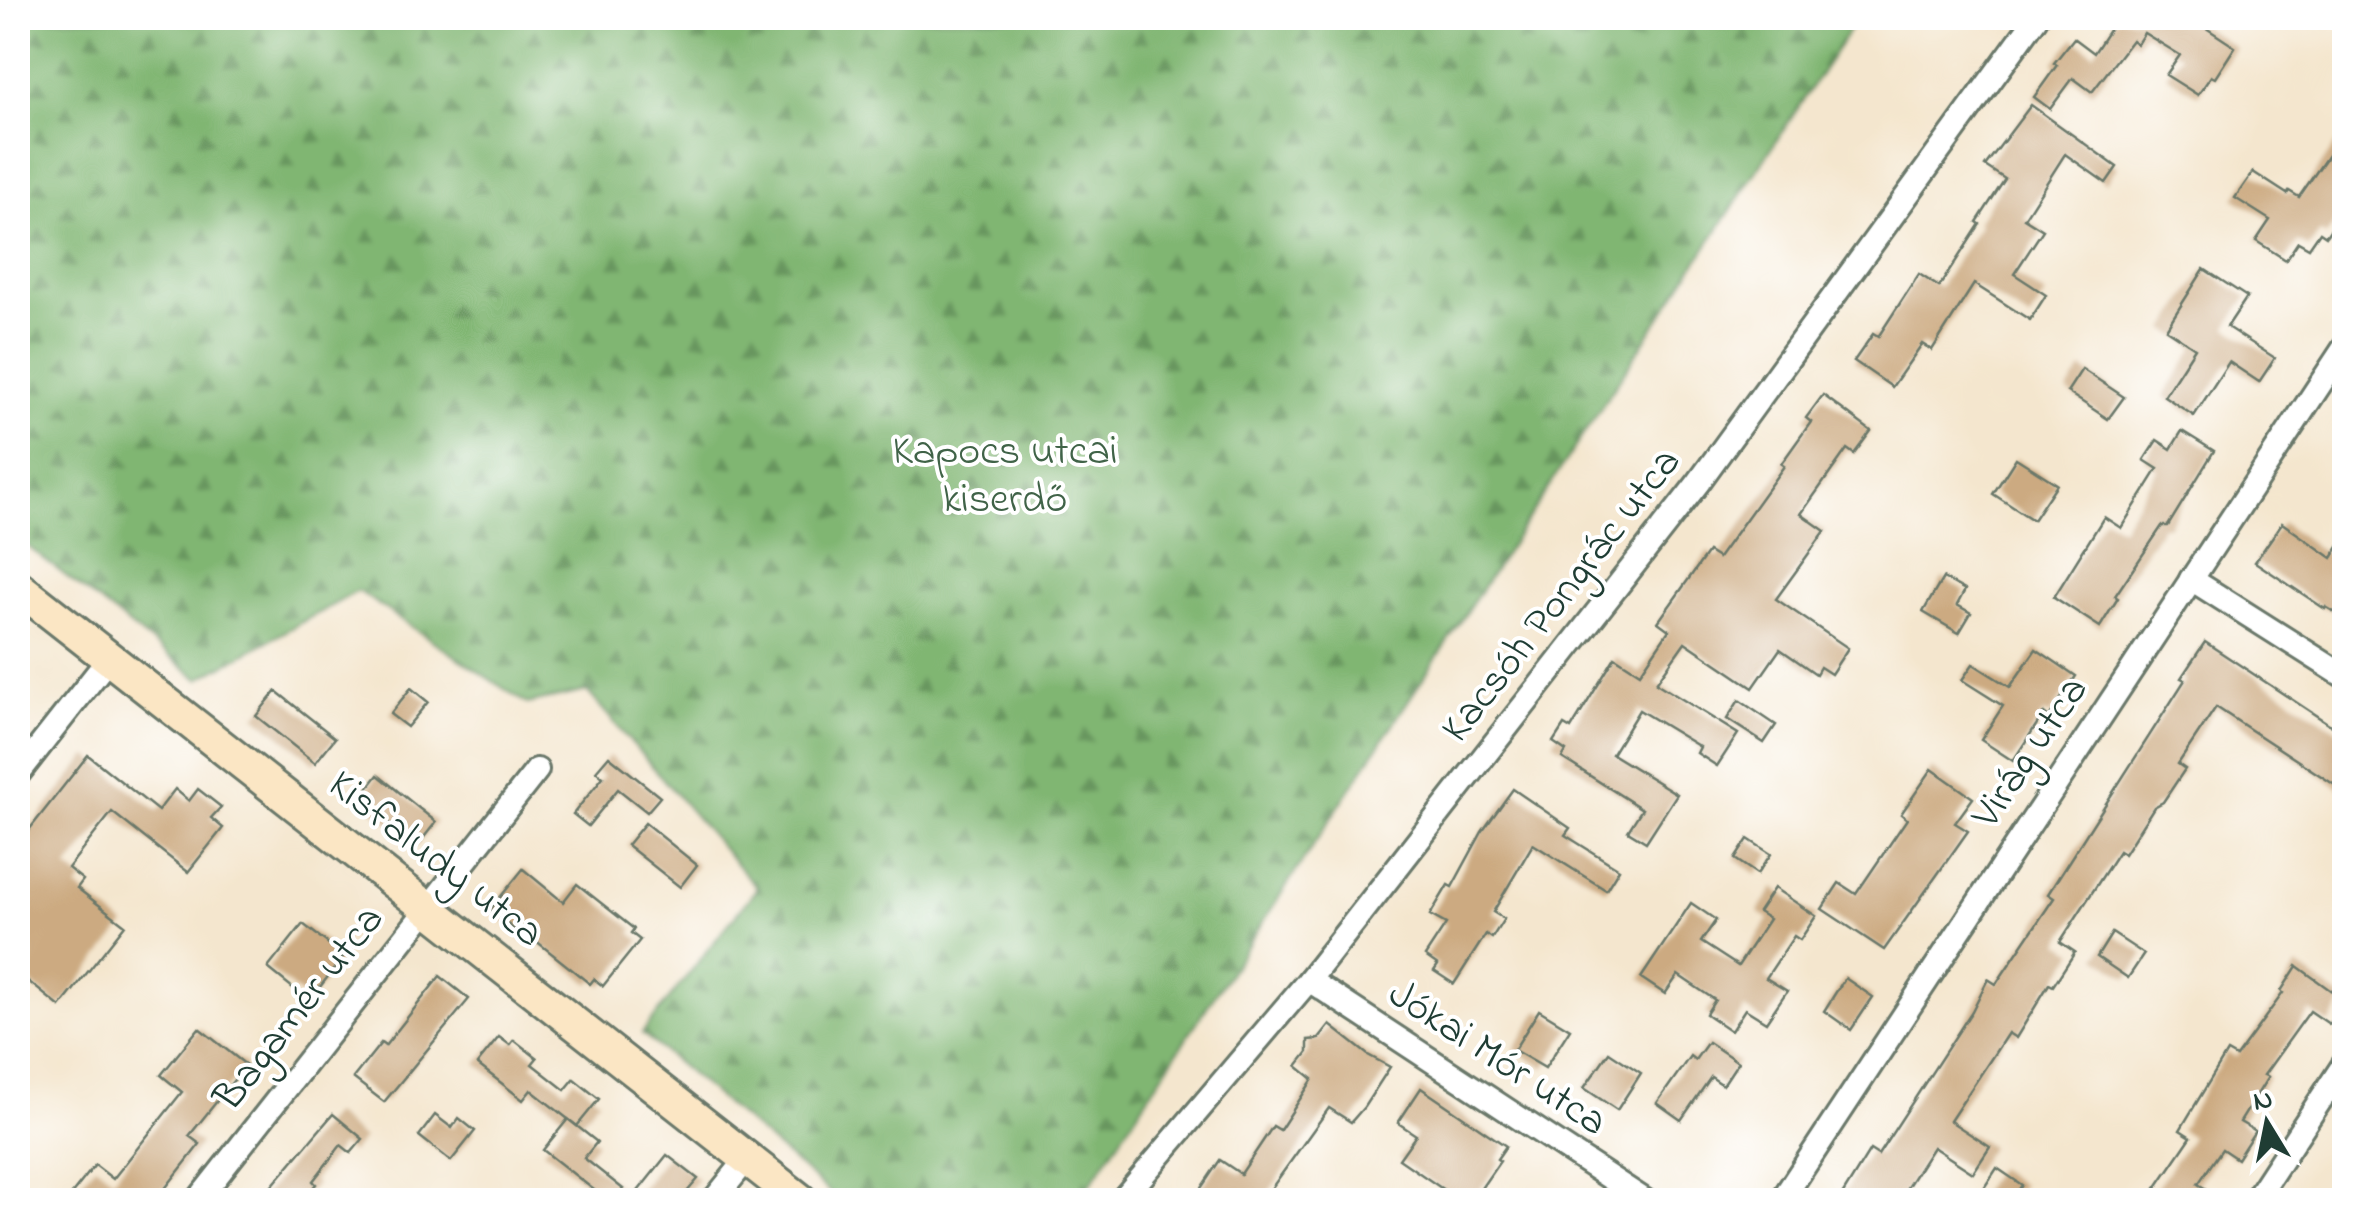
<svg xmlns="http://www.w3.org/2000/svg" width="2362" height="1218" font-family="'Indie Flower',sans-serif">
<defs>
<pattern id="forest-firs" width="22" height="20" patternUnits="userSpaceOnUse" patternTransform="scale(2.5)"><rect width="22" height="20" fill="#80b672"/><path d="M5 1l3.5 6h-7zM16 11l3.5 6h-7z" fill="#68955e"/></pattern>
</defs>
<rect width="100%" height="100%" fill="#fff"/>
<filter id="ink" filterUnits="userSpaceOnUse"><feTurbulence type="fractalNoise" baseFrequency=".01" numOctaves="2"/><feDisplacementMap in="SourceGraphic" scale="20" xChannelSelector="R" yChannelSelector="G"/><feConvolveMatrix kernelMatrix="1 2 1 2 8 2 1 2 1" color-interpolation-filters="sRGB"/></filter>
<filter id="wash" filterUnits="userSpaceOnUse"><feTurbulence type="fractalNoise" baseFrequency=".0048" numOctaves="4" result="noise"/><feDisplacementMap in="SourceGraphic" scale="40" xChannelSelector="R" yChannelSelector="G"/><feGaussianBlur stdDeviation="2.25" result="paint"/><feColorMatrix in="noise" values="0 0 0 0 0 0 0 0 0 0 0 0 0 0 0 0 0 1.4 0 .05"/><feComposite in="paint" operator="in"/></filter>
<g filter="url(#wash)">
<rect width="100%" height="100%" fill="#f4e6ce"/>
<polygon fill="url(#forest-firs)" stroke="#507a53" stroke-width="2.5" points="18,18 1857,18 1080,1200 839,1200 642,1033 757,888 587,691 527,704 358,591 199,679 18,539"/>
<g id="blocks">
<g fill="#ccaa81">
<polygon points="2117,18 2191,18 2235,47 2215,78 2211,76 2198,95 2166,75 2180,55 2144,33 2137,44 2132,40 2092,92 2073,78 2050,109 2034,97 2057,65 2054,63 2074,38 2094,53"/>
<polygon points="2031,105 2117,167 2106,183 2065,154 2024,218 2043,230 2014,274 2046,295 2030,320 1974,284 1932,350 1922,344 1892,387 1854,361 1873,334 1878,337 1919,274 1939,287 1980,224 1977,222 2005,179 1985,166"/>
<polygon points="2344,132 2344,209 2326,236 2320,232 2309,248 2298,242 2286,260 2256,241 2270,220 2235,198 2253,172 2287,194 2289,191 2299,197"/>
<polygon points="2204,269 2247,297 2227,327 2275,358 2259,382 2229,362 2194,416 2164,396 2195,348 2166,329"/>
<polygon points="2082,369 2124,397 2108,419 2067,392"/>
<polygon points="1823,395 1871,431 1854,454 1847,449 1801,514 1825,531 1776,599 1848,648 1831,674 1820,667 1816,674 1780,649 1753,688 1685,642 1656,683 1738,734 1717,766 1697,753 1700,747 1639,710 1612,754 1677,794 1646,842 1628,831 1642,809 1562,758 1566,751 1553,742 1564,725 1571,729 1615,657 1640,673 1669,630 1658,622 1708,552 1718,558 1784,466 1781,464 1811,422 1806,418"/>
<polygon points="2182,431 2214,451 2168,526 2162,526 2115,596 2118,598 2100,627 2054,597 2104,517 2121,528 2158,469 2144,460 2157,440 2171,449"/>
<polygon points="2016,458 2057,484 2033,520 1993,494"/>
<polygon points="2282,523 2332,558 2344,539 2344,618 2326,607 2325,609 2255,562"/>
<polygon points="1943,578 1965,590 1957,605 1971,613 1959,633 1923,612"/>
<polygon points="2205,642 2344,734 2344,791 2216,707 2178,764 2185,769 2163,802 2154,807 2124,854 2119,851 2060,942 2075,952 2053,986 2049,984 2016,1038 2008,1033 1950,1121 1990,1147 1973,1173 1933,1147 1899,1200 1839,1200 1870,1150 1878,1155 1972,1011 1988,979 1996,984 2054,898 2048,894 2185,680 2181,678"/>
<polygon points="2036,649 2076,676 2049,717 2044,713 2013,761 1981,740 2003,706 1962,680 1973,664 2010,687"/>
<polygon points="411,688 428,702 407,727 390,714"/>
<polygon points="276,691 335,738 315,763 256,716"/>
<polygon points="1739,700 1776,725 1764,743 1727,719"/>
<polygon points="88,755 158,811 175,789 189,801 198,789 221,807 211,818 223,828 188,872 112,812 68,868 83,880 77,888 125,925 60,1007 18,973 18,844"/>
<polygon points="609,756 660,797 647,812 618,789 588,826 573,814 603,777 596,771"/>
<polygon points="1932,769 1973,798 1955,823 1968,831 1884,950 1822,909 1839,883 1856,894 1907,819 1901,814"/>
<polygon points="378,775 436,822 417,846 359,799"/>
<polygon points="1513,789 1570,828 1565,835 1619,869 1606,890 1533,844 1493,912 1504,919 1492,938 1486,934 1454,984 1434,971 1438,965 1425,956 1446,924 1430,915 1448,885 1452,887 1482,832"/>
<polygon points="645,823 697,865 680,887 627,845"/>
<polygon points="1748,839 1771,854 1757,874 1735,859"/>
<polygon points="523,869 563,902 577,884 634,929 631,933 640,940 603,986 594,979 590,984 535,940 532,944 490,910"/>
<polygon points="1774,888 1816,916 1800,940 1794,936 1766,978 1787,991 1766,1022 1745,1009 1731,1031 1706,1014 1715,1000 1678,975 1665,994 1641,978 1691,903 1716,920 1701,942 1738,966 1769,919 1758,912"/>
<polygon points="303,924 344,956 309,1001 268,968"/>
<polygon points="2112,933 2144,954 2128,978 2097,957"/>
<polygon points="2297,966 2344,1000 2329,1024 2310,1011 2264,1075 2268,1077 2240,1122 2255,1131 2237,1159 2222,1149 2198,1184 2224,1200 2148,1200 2191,1137 2180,1130 2227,1052 2236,1057 2283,993 2281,991"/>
<polygon points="440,976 469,999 384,1102 353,1078 381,1043 385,1046"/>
<polygon points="1845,978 1873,997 1851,1030 1824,1011"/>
<polygon points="1539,1010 1570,1029 1545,1068 1514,1050"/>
<polygon points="1330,1025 1368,1055 1390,1067 1364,1107 1351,1122 1329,1108 1263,1200 1193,1200 1220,1160 1241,1174 1273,1126 1280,1130 1313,1079 1297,1066 1308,1052 1308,1040 1319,1039"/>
<polygon points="199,1028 246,1065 189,1136 200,1144 156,1200 67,1200 95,1165 113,1179 182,1092 161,1075"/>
<polygon points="499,1037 510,1045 514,1040 537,1058 532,1064 565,1090 574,1079 599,1099 577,1126 531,1090 523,1100 477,1064"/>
<polygon points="1708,1042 1738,1062 1723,1085 1711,1077 1681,1120 1657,1103 1690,1056 1695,1060"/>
<polygon points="1609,1052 1641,1073 1617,1110 1584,1088"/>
<polygon points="1421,1088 1506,1146 1497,1159 1500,1161 1473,1200 1437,1200 1444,1190 1399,1159 1416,1135 1398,1123"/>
<polygon points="333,1114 363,1139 351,1153 341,1145 313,1181 316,1184 303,1200 260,1200"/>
<polygon points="435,1115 452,1128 459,1118 475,1131 451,1161 419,1136"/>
<polygon points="568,1119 597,1142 584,1158 623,1189 614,1200 586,1200 594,1190 543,1150"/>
<polygon points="667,1155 698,1179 680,1200 631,1200"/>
<polygon points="1997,1168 2022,1185 2012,1200 1976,1200"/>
</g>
</g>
</g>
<g filter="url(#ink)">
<use href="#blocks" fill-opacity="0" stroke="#6a786a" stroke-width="2.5"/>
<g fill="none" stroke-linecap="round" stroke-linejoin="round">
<g stroke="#6a786a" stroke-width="28">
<g id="street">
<polyline points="2191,579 2344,676"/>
<polyline points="18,774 110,657"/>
<polyline points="1309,980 1644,1200"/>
<polyline points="198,1200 537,770"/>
<polyline points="714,1200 747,1159"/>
<polyline points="1122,1200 1309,980 1698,483 2036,18"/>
<polyline points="1782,1200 2344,348"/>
<polyline points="2255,1200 2344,1064"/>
</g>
</g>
<g stroke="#6a786a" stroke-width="38">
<polyline id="secondary" points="18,587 800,1200"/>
</g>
<use href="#street" stroke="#fff" stroke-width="22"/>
<use href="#secondary" stroke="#fbe6c4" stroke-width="32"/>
</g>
</g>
<g text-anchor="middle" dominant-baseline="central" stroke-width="8" stroke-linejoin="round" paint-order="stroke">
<g font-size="42" fill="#406348" stroke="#fff">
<text x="1005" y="452">Kapocs utcai<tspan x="1005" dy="48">kiserdő</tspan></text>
</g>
<g font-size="42" fill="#1f3d34" stroke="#fff">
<text transform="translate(1562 596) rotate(-52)">Kacsóh Pongrác utca</text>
<text transform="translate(2031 753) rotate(-56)">Virág utca</text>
<text transform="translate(435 860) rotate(38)">Kisfaludy utca</text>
<text transform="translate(300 1009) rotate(-52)">Bagamér utca</text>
<text transform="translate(1497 1059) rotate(33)">Jókai Mór utca</text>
</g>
</g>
<rect width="2362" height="1218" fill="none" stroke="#fff" stroke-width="60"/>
<g transform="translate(2267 1123) rotate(350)" stroke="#ffffff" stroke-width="8" paint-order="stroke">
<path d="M0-8L18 38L0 25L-18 38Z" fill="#1f3d34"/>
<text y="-15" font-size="28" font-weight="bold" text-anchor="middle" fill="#1f3d34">N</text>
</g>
</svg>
